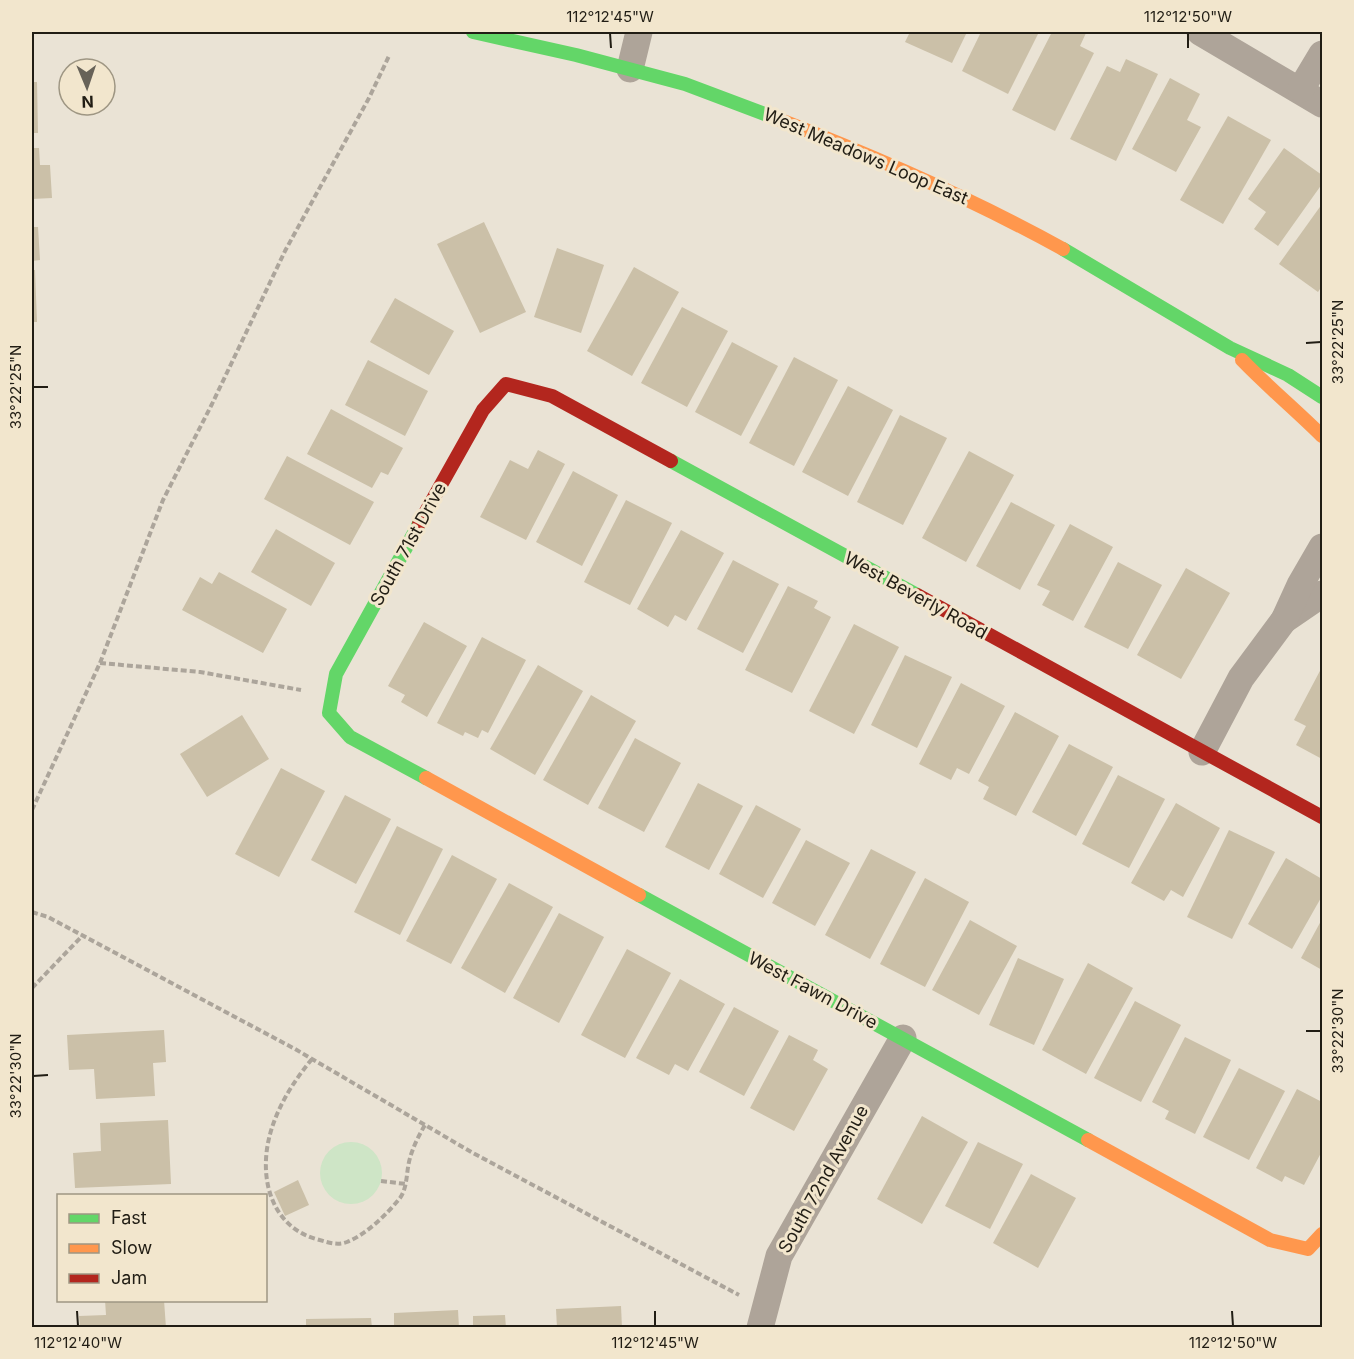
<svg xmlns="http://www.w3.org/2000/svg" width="1354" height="1359" font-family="Inter,sans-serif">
<rect width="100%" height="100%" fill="#eae3d5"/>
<circle fill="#cee5c6" cx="351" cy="1173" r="31"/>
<g fill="#cbc0a8">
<polygon points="910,32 967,32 952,63 905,42"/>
<polygon points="981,32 1039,32 1008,94 962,71"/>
<polygon points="1052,32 1086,33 1080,46 1094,53 1055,131 1012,110"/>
<polygon points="1126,59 1158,74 1116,161 1070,139 1107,66 1120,72"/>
<polygon points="1170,78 1200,94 1187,120 1201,127 1176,172 1132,149"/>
<polygon points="32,82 37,82 38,133 32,133"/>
<polygon points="1228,116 1271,140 1223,224 1180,200"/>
<polygon points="32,148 39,148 40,165 50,165 52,198 32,199"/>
<polygon points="1284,148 1322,175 1322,184 1278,246 1254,229 1266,212 1248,199"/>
<polygon points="1322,204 1322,286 1318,292 1279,264"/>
<polygon points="484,222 526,312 480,333 437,244"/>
<polygon points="32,227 38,227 40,260 32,261"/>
<polygon points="557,248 604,265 581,333 534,317"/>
<polygon points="634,267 679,292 632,376 587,351"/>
<polygon points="32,270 35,270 37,322 32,322"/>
<polygon points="395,298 454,331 429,375 370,342"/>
<polygon points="682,307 728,331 687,407 641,383"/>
<polygon points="732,342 778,366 741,436 695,412"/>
<polygon points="794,357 838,380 794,466 749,443"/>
<polygon points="368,360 428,391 405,436 345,405"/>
<polygon points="848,386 893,410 848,496 802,472"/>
<polygon points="331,409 403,448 388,475 381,472 372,488 307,454"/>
<polygon points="900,415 947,438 903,525 857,502"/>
<polygon points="538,450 565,464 526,540 480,517 510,460 528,469"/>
<polygon points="969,451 1014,475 966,562 922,538"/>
<polygon points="287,456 374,502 350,545 264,499"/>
<polygon points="573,471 618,495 582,566 536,542"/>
<polygon points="626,500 672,523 630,605 584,582"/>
<polygon points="1011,502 1055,525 1020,590 976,566"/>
<polygon points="1070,524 1113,547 1073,621 1042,605 1050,591 1037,585"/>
<polygon points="276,529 335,563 311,606 251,572"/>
<polygon points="681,530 724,553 686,621 675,615 668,627 637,609"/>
<polygon points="733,560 779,584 743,653 697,629"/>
<polygon points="1118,562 1162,585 1128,649 1084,627"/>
<polygon points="1186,568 1230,593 1181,679 1137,655"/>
<polygon points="219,572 287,609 263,653 182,610 200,577 212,584"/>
<polygon points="788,586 818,601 814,608 831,617 792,693 745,670"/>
<polygon points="424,622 467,646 427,717 401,702 405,695 388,686"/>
<polygon points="854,624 899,647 854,734 809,711"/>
<polygon points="482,637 526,660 488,733 482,730 478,738 465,732 463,736 437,723"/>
<polygon points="905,655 952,677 917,748 871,725"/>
<polygon points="538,665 583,691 535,775 490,749"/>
<polygon points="1322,667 1322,759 1296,745 1306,726 1294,720"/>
<polygon points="961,683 1005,706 969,774 957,768 951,780 919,764"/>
<polygon points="591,695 636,721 588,805 543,780"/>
<polygon points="1015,712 1059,736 1016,816 983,799 989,787 978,781"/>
<polygon points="242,715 269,759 207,797 180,754"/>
<polygon points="635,738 681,763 644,832 598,808"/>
<polygon points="1069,744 1113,767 1076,836 1032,812"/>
<polygon points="281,768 325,791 279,877 235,854"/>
<polygon points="1118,775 1165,799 1129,868 1082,844"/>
<polygon points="698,783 743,806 709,870 665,847"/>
<polygon points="345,795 391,819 356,884 311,860"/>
<polygon points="1176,803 1220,828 1183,897 1171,890 1164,901 1131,883"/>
<polygon points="756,805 801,829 763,898 719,874"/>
<polygon points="397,826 443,849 400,935 354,912"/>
<polygon points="1229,830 1275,852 1232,939 1187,917"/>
<polygon points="806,840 850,863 815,926 772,903"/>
<polygon points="871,849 916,872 870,959 825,935"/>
<polygon points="452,855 497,879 451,964 406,941"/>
<polygon points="1286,858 1322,879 1322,896 1292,949 1248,924"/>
<polygon points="925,878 969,902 925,987 880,964"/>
<polygon points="509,883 553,907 505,993 461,968"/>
<polygon points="559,913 604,937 559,1023 513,998"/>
<polygon points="1322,919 1322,970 1301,958"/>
<polygon points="970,920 1017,946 979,1015 932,990"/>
<polygon points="627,949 671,973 625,1058 581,1035"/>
<polygon points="1018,958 1064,979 1034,1045 989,1025"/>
<polygon points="1088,963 1133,988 1086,1074 1042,1050"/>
<polygon points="680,979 725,1004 688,1071 675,1064 669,1075 636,1058"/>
<polygon points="1135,1001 1181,1025 1141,1102 1094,1078"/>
<polygon points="734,1007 779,1031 744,1096 699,1072"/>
<polygon points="164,1030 166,1062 153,1063 155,1096 96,1099 94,1069 69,1070 67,1035"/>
<polygon points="789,1035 818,1050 813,1060 828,1069 794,1131 750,1108"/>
<polygon points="1185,1037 1231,1060 1195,1134 1165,1119 1169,1111 1152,1102"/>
<polygon points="1239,1068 1285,1091 1249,1160 1203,1137"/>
<polygon points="1297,1089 1322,1102 1322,1151 1304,1185 1285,1176 1282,1182 1256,1168"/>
<polygon points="922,1116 968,1142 922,1224 877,1199"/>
<polygon points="168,1120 171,1184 75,1188 73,1153 101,1151 100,1123"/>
<polygon points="978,1142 1023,1164 990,1229 945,1206"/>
<polygon points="1031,1174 1076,1198 1038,1268 993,1243"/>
<polygon points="298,1180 309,1205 285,1216 274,1192"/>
<polygon points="105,1300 164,1300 166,1328 80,1328 79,1316 106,1315"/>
<polygon points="621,1306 622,1328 557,1328 556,1309"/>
<polygon points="458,1310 459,1328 394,1328 394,1313"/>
<polygon points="505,1315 506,1328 473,1328 473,1316"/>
<polygon points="371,1318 372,1328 306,1328 306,1319"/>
</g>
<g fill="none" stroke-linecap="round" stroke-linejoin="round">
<g stroke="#aca59b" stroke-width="4" stroke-dasharray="6 3" stroke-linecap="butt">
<polyline points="100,663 200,672 301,690"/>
<polyline points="32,810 100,663 163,500 212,404 285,251 369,98 389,56"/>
<polyline points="32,912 48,917 295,1049 473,1153 739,1295"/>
<polyline points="32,988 83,935"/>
<path d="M 312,1059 C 292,1083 274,1112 268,1143 C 260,1184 274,1227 316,1239 C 327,1242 337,1246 347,1242 C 367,1234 387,1214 400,1198 C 408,1187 406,1171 410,1158 C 413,1147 419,1135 425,1125"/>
<polyline points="381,1181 406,1184"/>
</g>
<g stroke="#aea499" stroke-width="27">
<polyline points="1200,32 1322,104"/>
<polyline points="630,69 639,32"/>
<polyline points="1301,89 1322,54"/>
<polyline points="1284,620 1322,594"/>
<polyline points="1202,752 1241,678 1284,620 1300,585 1322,547"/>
<polyline points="760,1328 779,1256 903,1038"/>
</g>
<g stroke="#63d668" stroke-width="14">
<polyline points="473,32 576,55 685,84 778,119"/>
<polyline points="1063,249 1230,348 1288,375 1322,397"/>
<polyline points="671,461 917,595"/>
<polyline points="419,524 336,674 329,713 350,737 426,778"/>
<polyline points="639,895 1088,1140"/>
</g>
<g stroke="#ff974d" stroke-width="14">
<path d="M 778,119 C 876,157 971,198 1063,249"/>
<path d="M 1242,360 C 1268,387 1296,410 1322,436"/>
<polyline points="426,778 639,895"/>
<polyline points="1088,1140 1270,1240 1308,1249 1322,1234"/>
</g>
<g stroke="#b3261e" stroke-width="14">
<polyline points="419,524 483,410 506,384 552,396 671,461"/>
<polyline points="917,595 1322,817"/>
</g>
</g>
<path fill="none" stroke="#211d14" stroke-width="2" d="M 610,33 L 611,48M 1188,33 L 1188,48M 1306,343 L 1321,342M 33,387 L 48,387M 1306,1031 L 1321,1031M 33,1076 L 48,1075M 77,1311 L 78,1326M 655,1311 L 655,1326M 1232,1311 L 1233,1326"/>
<g text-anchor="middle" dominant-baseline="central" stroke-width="6" stroke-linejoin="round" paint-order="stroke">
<g font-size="18" fill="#211d14" stroke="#f2e6cd">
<text transform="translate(866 156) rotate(23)">West Meadows Loop East</text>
<text transform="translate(408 544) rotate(-61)">South 71st Drive</text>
<text transform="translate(916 595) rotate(29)">West Beverly Road</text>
<text transform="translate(813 990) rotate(28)">West Fawn Drive</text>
<text transform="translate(823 1179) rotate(-61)">South 72nd Avenue</text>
</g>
</g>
<rect width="1354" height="1359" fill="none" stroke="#f2e6cd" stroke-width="66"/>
<rect x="57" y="1194" width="210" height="108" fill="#f2e6cd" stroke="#9e9683" stroke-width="1.5"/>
<rect x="69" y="1214" width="30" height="9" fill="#63d668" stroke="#9e9683" stroke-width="1.5"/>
<text x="111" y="1224" font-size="18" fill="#211d14">Fast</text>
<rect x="69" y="1244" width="30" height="9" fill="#ff974d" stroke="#9e9683" stroke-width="1.5"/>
<text x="111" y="1254" font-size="18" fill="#211d14">Slow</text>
<rect x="69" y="1274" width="30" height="9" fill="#b3261e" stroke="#9e9683" stroke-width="1.5"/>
<text x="111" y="1284" font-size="18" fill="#211d14">Jam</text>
<g transform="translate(87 87) rotate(178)"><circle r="28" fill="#f2e6cd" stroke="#9e9683" stroke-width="1.5"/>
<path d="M0-4.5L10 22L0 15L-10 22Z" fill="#676258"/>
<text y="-9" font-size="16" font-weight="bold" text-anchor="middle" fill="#211d14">N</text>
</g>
<rect x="33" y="33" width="1288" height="1293" fill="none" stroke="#211d14" stroke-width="2"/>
<g font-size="15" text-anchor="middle" fill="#211d14">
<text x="610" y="22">112°12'45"W</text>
<text x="1188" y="22">112°12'50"W</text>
<text transform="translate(1338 342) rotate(-90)" y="5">33°22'25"N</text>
<text transform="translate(16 387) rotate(-90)" y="5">33°22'25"N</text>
<text transform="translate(1338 1031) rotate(-90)" y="5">33°22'30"N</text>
<text transform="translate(16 1076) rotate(-90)" y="5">33°22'30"N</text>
<text x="78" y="1348">112°12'40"W</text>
<text x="655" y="1348">112°12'45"W</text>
<text x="1233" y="1348">112°12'50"W</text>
</g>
</svg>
